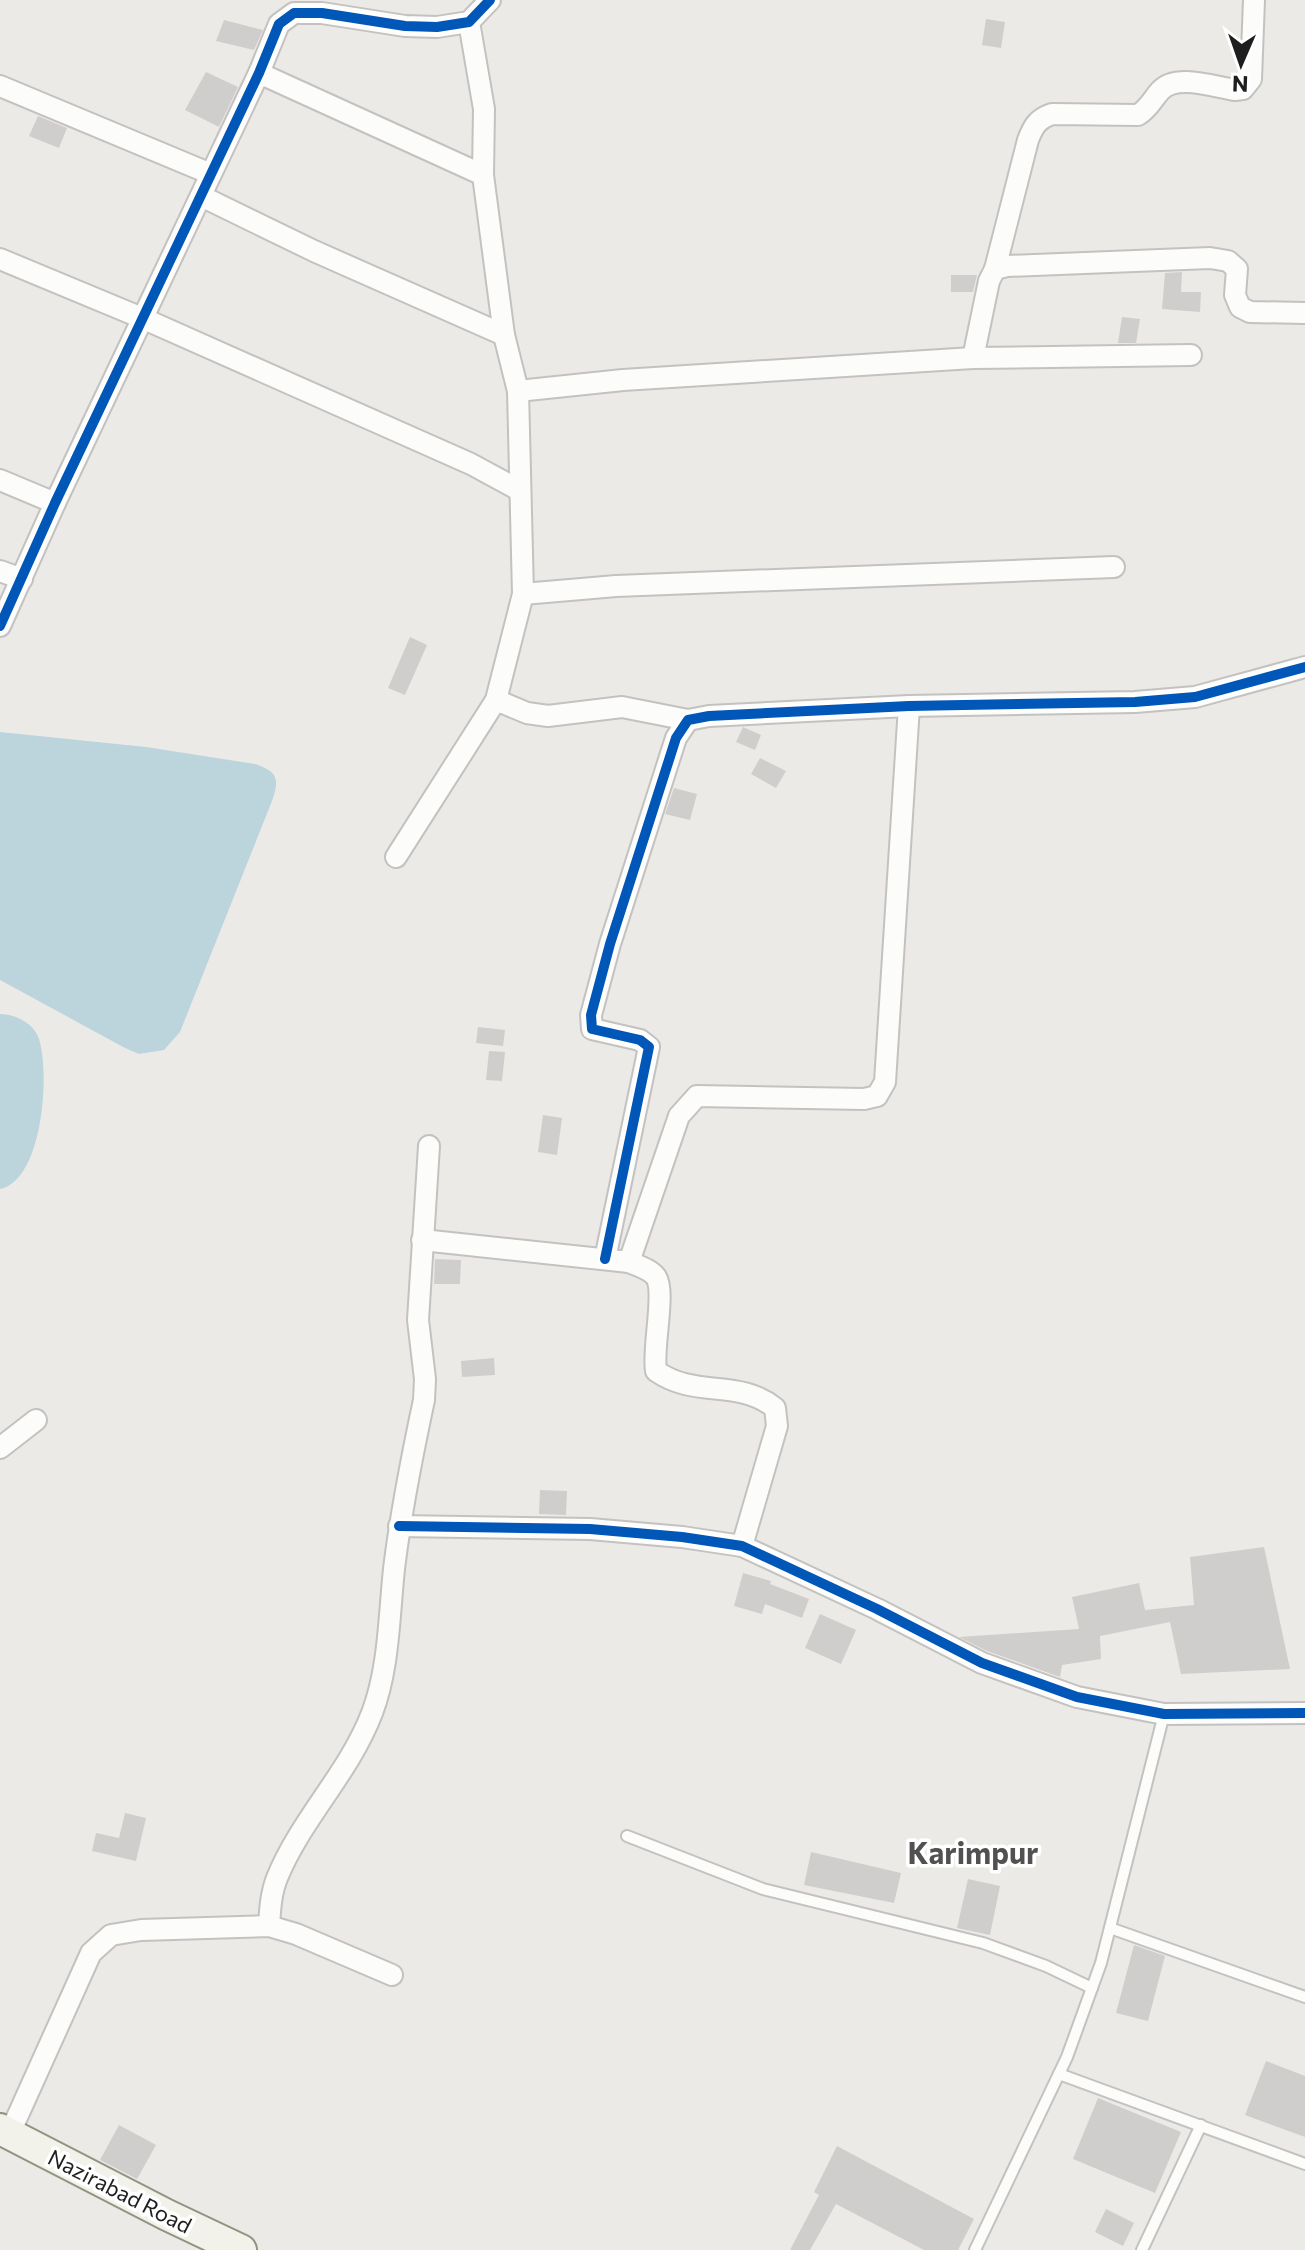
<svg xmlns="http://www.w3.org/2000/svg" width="1305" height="2250" font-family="Commissioner,sans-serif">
<rect width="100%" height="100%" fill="#eceae7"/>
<g fill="#bcd5dc">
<path d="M 0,732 L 146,747 L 255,764 C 277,771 280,779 272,801 L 180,1032 L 164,1050 L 139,1054 L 125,1048 L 0,980 Z"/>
<path d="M 0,1014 C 15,1014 34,1023 39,1039 C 50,1074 43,1180 0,1189 Z"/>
</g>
<g fill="#d0cecc">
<polygon points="986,19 1005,22 1001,48 982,45"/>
<polygon points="224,20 263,30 254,50 216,41"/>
<polygon points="206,72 238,87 219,127 185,110"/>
<polygon points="38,116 67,128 59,148 29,136"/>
<polygon points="1182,272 1181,292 1201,292 1200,312 1162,309 1165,273"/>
<polygon points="951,275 977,275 973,292 951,292"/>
<polygon points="1122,317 1140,319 1136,343 1118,343"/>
<polygon points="410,637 427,645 405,695 388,688"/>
<polygon points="743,727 761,735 755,750 736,742"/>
<polygon points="760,758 786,771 776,788 751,774"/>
<polygon points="674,788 697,794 690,820 665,814"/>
<polygon points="478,1027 505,1030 503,1046 476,1043"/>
<polygon points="489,1051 505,1052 502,1081 486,1080"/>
<polygon points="543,1115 562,1118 557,1155 538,1152"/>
<polygon points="435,1259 461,1260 460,1284 434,1284"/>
<polygon points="494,1358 495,1375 462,1377 461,1361"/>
<polygon points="540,1490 567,1491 566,1515 539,1514"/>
<polygon points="1264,1547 1290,1669 1181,1674 1170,1622 1100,1636 1101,1659 1062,1665 1060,1677 987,1651 959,1637 1079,1629 1072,1597 1139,1583 1145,1610 1194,1605 1190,1557"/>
<polygon points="743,1573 771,1581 770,1584 809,1599 802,1618 765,1604 762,1614 734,1606"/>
<polygon points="820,1614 856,1630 841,1664 805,1648"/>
<polygon points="125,1813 146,1818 136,1861 92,1851 96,1833 119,1838"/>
<polygon points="811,1852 901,1873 894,1903 804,1885"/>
<polygon points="968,1879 1000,1886 990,1935 957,1928"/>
<polygon points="1134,1945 1165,1956 1148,2021 1116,2013"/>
<polygon points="1266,2061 1305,2076 1305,2137 1245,2115"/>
<polygon points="1098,2098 1181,2132 1155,2193 1073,2159"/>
<polygon points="119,2125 156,2145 137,2179 100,2160"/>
<polygon points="837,2146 974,2219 958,2250 924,2250 836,2204 810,2250 790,2250 819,2195 814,2192"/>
<polygon points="1106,2209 1134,2223 1123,2246 1095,2232"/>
</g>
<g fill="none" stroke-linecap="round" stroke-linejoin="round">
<g stroke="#c3c2c1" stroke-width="14">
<g id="lane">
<polyline points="627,1836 763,1889 983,1943 1046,1966 1092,1988"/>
<polyline points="1110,1928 1305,1997"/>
<polyline points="1059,2074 1305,2164"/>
<polyline points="975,2250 1067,2057 1101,1963 1164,1714"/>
<polyline points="1142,2250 1201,2125"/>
</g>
</g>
<g stroke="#c3c2c1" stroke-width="24">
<g id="street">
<polyline points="259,73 483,175"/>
<polyline points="0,86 211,174"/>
<polyline points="201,196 314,251 504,335"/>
<polyline points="0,259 142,318 471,464 519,490"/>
<path d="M 995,269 L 1028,140 C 1033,127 1037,119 1052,114 L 1138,115 C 1149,108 1152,100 1160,91 C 1176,73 1214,87 1235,90 L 1243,89 L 1251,79 L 1254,0"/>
<polyline points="973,358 989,281 995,269 1007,266 1210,258 1228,261 1237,269 1235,295 1240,307 1250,312 1305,313"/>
<polyline points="518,391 623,380 973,358 1191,355"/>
<polyline points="0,480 55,503"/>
<polyline points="0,571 22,579"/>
<polyline points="523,594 616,586 1114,567"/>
<polyline points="0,626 55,503 259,73 279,24 294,13 322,13 405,26 437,27 469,22 490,0"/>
<polyline points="496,700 527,713 548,716 622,707 688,720"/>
<polyline points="396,857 496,700 523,594 518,391 504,335 483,175 484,109 469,22"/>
<path d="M 422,1240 L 629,1262 C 638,1266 650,1269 656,1277 C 666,1292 652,1348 656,1371 C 696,1399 738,1378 775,1408 L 777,1426 L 742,1546"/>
<polyline points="605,1259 649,1047 640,1040 592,1029 591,1015 610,944 676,738 688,720 709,716 909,706 1135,702 1195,697 1305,667"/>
<polyline points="629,1262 679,1116 697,1096 864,1099 877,1096 885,1082 909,706"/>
<polyline points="0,1448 36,1420"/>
<polyline points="399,1526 590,1529 682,1537 742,1546 877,1609 982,1663 1077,1697 1164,1714 1305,1713"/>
<path d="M 269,1926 C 270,1909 271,1893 277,1878 C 301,1819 349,1773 372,1713 C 389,1669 389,1616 394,1569 C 401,1511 412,1456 424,1400 L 425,1379 L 418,1320 L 429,1146"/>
<polyline points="9,2135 91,1953 111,1935 141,1930 269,1926 296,1934 392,1975"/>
</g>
</g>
<g stroke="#929481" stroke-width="34">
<polyline id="secondary" points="0,2129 167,2215 241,2250"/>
</g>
<use href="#lane" stroke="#fcfcfb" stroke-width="10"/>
<use href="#street" stroke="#fcfcfb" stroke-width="20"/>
<use href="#secondary" stroke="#f2f2ea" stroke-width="30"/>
<g stroke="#fff" stroke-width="15">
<g id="cycleway">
<polyline points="0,626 55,503 259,73 279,24 294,13 322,13 405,26 437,27 469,22 490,0"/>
<polyline points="605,1259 649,1047 640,1040 592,1029 591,1015 610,944 676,738 688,720 709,716 909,706 1135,702 1195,697 1305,667"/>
<polyline points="399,1526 590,1529 682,1537 742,1546 877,1609 982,1663 1077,1697 1164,1714 1305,1713"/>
</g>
</g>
<use href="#cycleway" stroke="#0057b8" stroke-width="10"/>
</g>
<g text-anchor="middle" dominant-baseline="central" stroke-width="7" stroke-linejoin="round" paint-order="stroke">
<g font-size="22" fill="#1e1e1e" stroke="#fff">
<text transform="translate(120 2191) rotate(27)">Nazirabad Road</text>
</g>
<g font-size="30" font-weight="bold" fill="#515151" stroke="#fff">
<text x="973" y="1851">Karimpur</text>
</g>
</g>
<g transform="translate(1241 64) rotate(182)" stroke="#ffffff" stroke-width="6" paint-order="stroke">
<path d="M0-6L14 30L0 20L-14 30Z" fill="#1e1e1e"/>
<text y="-12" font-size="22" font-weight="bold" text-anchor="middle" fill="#1e1e1e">N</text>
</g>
</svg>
